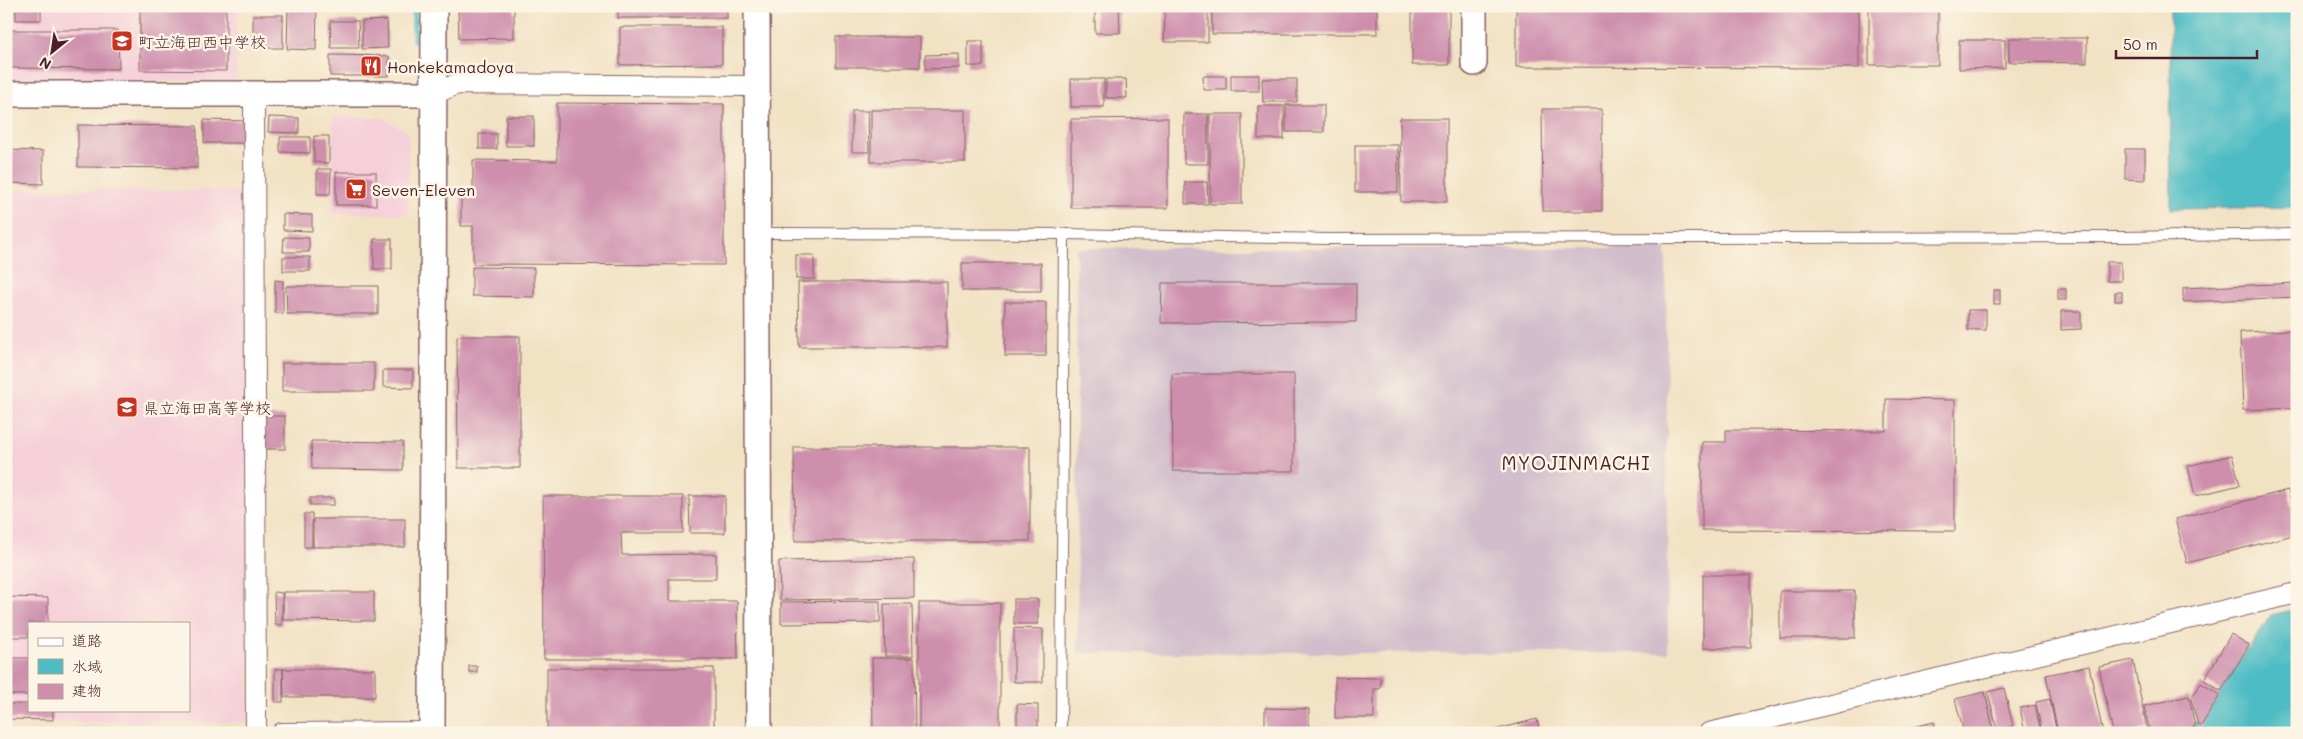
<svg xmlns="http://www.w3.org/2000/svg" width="2303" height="739" font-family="Mali,'Klee One',sans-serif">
<rect width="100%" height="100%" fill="#fcf5e5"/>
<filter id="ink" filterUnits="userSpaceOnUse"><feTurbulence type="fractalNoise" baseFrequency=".02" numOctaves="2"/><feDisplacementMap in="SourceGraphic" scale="10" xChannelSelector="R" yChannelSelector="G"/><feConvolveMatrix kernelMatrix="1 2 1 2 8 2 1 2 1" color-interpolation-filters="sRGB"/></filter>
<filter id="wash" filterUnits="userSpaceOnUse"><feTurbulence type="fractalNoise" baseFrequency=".0096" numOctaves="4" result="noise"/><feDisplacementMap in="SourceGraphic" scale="20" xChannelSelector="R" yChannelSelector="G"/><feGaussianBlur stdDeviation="1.12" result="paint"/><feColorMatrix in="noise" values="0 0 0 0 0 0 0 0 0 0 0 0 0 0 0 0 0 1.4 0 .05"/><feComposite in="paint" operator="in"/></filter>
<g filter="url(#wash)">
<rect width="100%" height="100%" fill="#f2e2c4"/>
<g fill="#f5cfd9" fill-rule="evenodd">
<polygon points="6,6 237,6 237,76 233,81 6,80"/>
<polygon points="333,117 383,118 409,133 408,214 332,213"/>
<path d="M 6,189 L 248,191 L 248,722 L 6,722 ZM 29,623 L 189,623 L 189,710 L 29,710 Z"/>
</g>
<polygon fill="#d1bdcb" points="1076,248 1666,248 1668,653 1078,653"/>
<g fill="#4dbcc4" stroke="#4c6e78">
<polygon points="2170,6 2297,6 2297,207 2171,209"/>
<polygon points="2297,609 2297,733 2158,733 2201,721 2271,615"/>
</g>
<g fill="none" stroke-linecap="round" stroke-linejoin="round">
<polyline stroke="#4dbcc4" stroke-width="5.5" points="414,40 414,6"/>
</g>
<g id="blocks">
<g fill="#ce8fad">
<rect x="16" y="6" width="25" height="14"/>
<polygon points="140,6 226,6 226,71 140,70"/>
<polygon points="288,6 317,6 316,50 287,49"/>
<polygon points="331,6 363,6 363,9 331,10"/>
<rect x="371" y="6" width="35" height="3"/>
<polygon points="458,6 514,6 514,38 459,39"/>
<rect x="618" y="6" width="109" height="12"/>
<polygon points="1095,6 1119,6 1120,33 1095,33"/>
<polygon points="1165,6 1208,6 1208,42 1164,42"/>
<rect x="1212" y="6" width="165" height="28"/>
<rect x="1412" y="6" width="37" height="59"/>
<polygon points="1516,6 1859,6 1859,68 1516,67"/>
<rect x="1869" y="9" width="69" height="56"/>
<rect x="253" y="15" width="30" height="33"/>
<polygon points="387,20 388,48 362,49 362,21"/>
<polygon points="330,21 358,21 359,48 331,48"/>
<polygon points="620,27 722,27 722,64 620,65"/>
<polygon points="6,30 118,30 119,69 6,68"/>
<rect x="836" y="37" width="84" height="30"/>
<polygon points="2009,38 2087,38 2087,63 2009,62"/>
<polygon points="1959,40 2005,40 2005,68 1959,69"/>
<rect x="968" y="41" width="15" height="25"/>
<polygon points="959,54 959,68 925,69 925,55"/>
<polygon points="330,55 389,56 389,76 330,76"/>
<rect x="1231" y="75" width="28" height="16"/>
<polygon points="1203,76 1226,76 1226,90 1204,90"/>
<rect x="1071" y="79" width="33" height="28"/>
<polygon points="1106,79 1126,79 1127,98 1106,98"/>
<polygon points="1262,79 1297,79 1297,102 1263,102"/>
<polygon points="557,103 724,104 724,265 473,264 473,226 461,226 461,192 473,192 473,160 557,161"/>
<rect x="1286" y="105" width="38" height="27"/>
<rect x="1258" y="106" width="26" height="33"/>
<polygon points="1542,109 1602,109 1602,211 1543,211"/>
<rect x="871" y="110" width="94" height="52"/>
<polygon points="852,111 868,111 869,152 852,152"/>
<rect x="1184" y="114" width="24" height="50"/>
<rect x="1210" y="114" width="32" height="90"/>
<rect x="506" y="116" width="28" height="30"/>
<polygon points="269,117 299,118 299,133 268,132"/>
<polygon points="1168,118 1168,208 1071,208 1071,119"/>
<polygon points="1400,118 1447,118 1447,202 1401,202"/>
<polygon points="204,120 249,121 249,143 204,143"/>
<polygon points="78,125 197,126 197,168 78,167"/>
<rect x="479" y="134" width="18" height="15"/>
<polygon points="314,136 329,136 329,163 314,162"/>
<polygon points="280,137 310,137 310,153 280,152"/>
<rect x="1355" y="145" width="43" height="47"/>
<polygon points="2125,149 2145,149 2145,180 2125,179"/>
<polygon points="6,150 43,151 43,184 6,183"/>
<polygon points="317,169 331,169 330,194 317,194"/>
<rect x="336" y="172" width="40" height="33"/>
<polygon points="1185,182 1207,182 1208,204 1185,204"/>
<polygon points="283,214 312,215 312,231 283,230"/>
<polygon points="284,237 309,238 309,252 283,252"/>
<rect x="374" y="239" width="18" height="30"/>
<rect x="796" y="255" width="18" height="24"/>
<rect x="283" y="257" width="27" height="14"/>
<rect x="2107" y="262" width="14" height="19"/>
<rect x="962" y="263" width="79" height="28"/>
<polygon points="472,267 534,268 534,297 472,296"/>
<polygon points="275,280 283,281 283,314 275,313"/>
<polygon points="798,282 947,282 947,347 799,347"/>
<polygon points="1162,283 1356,283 1356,322 1161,323"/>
<polygon points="2297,283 2297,297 2183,302 2183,288"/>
<polygon points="286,286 378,286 378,314 287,314"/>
<rect x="2058" y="289" width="8" height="11"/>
<rect x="1994" y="290" width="6" height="14"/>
<rect x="2115" y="292" width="7" height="9"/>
<rect x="1005" y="302" width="41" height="54"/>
<rect x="1968" y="310" width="18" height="20"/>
<polygon points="2061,311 2081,311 2081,329 2061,330"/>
<polygon points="2297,330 2297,408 2243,410 2240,332"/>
<polygon points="457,336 520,336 520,468 458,468"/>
<rect x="282" y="363" width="92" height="28"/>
<polygon points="383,370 413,370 413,388 383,387"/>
<polygon points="1172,374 1294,374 1294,471 1173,471"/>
<polygon points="1886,399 1955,400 1955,531 1702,530 1702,442 1726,442 1726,430 1886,431"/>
<rect x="265" y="416" width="20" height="33"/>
<polygon points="311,441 403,442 403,470 312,469"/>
<polygon points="794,447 1030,447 1030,541 795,541"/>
<polygon points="2232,455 2240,485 2195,496 2188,466"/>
<polygon points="2288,490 2297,523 2297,534 2187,563 2175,519"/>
<polygon points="543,496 683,496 683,533 621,533 622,555 716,554 716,579 669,579 669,601 737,601 738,659 544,659"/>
<polygon points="689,496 725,496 725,533 690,533"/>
<rect x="310" y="498" width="24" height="7"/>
<rect x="304" y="514" width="8" height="33"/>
<rect x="313" y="519" width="92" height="28"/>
<polygon points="914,559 914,598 780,600 779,561"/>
<rect x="1703" y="575" width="48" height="73"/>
<rect x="1780" y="591" width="75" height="47"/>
<polygon points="274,592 282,593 282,625 275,625"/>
<polygon points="283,592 374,592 374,621 283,620"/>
<polygon points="6,597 48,598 48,623 29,623 29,637 6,637"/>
<rect x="1014" y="599" width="24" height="25"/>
<polygon points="880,601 880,623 781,624 781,602"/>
<rect x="919" y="603" width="81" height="130"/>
<polygon points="884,604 912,604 913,656 885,656"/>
<polygon points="1014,628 1043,629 1043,682 1014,682"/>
<polygon points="2231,634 2249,645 2221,691 2204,680"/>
<rect x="6" y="658" width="23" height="37"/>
<polygon points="872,658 914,658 915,733 873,733"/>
<polygon points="2133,660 2147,729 2128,733 2113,733 2099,667"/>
<rect x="469" y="666" width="8" height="6"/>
<polygon points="2089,666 2103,733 2058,733 2046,675"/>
<rect x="547" y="668" width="167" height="65"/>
<rect x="275" y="669" width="8" height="33"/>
<polygon points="283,669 375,669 375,697 284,697"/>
<polygon points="1335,677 1381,678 1380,689 1374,689 1374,718 1335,718"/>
<polygon points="2201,683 2220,695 2201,726 2198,725 2191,699"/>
<polygon points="2004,688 2013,726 1997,730 1988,692"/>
<polygon points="1985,692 1994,733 1964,733 1955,699"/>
<polygon points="2189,696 2195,727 2169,733 2150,733 2144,706"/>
<polygon points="2050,699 2057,733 2042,733 2036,702"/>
<polygon points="6,704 29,704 29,710 53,710 53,720 6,719"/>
<polygon points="1017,704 1038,705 1038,733 1017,733"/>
<polygon points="2035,705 2041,733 2025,733 2020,708"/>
<polygon points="1265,708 1309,709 1309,733 1265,733"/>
<polygon points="1537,719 1540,733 1495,733 1494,730"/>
<polygon points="1934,722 1936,733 1892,733 1892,732"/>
<polygon points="2017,729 2018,733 2005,733 2005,732"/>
</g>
</g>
</g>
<g filter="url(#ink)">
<use href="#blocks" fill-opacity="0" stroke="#856361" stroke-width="1"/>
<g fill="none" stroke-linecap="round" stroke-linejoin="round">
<g stroke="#856361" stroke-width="12">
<g id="service">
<polyline points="758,233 1064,234 1326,239 2125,237 2297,234"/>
<polyline points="1061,733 1064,234"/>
</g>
</g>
<g stroke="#856361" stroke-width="22">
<g id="minor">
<polyline points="434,94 457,84 757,86"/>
<polyline points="254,95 256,733"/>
<polyline points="282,733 432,732"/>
<polyline points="1709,733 2297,593"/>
</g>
</g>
<g stroke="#856361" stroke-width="28">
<g id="tertiary">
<polyline points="757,6 759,733"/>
<polyline points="1474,6 1474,63"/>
<polyline points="6,94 434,94"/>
<polyline points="432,733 434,6"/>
</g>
</g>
<use href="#service" stroke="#fff" stroke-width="10"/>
<use href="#minor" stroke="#fff" stroke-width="20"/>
<use href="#tertiary" stroke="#fff" stroke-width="25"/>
</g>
</g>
<defs>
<g id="school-square" transform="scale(1.125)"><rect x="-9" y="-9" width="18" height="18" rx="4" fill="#c8321e" stroke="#fcf5e5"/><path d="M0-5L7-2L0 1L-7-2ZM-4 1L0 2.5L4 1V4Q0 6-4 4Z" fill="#fff"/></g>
<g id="restaurant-square" transform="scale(1.125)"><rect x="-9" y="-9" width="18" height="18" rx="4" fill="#c8321e" stroke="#fcf5e5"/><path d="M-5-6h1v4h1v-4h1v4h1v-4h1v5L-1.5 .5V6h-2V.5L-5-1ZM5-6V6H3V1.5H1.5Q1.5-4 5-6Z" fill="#fff"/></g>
<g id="supermarket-square" transform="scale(1.125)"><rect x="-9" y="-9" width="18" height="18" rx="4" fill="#c8321e" stroke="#fcf5e5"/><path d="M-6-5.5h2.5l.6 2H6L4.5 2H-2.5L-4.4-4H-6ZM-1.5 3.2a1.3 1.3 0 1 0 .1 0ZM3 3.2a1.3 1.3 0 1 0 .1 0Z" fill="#fff"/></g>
</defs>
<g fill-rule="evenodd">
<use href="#school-square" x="122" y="41"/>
<use href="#restaurant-square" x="371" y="66"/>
<use href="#supermarket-square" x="356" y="189"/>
<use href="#school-square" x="127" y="407"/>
</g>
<g text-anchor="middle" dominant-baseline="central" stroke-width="5" stroke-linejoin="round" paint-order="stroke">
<g font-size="16" fill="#4a1f2b" stroke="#fcf5e5" text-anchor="start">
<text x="138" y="41">町立海田西中学校</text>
<text x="387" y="66">Honkekamadoya</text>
<text x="372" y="189">Seven-Eleven</text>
<text x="143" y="407">県立海田高等学校</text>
</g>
<g font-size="19" letter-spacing="1" fill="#4a1f2b" stroke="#fcf5e5">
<text x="1576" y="462">MYOJINMACHI</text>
</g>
</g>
<rect width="2303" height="739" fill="none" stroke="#fcf5e5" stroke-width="25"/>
<rect x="28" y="622" width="162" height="90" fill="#fcf5e5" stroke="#b59f9b"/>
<rect x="38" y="638" width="25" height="8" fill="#ffffff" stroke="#b59f9b"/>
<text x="72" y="646" font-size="15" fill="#4a1f2b">道路</text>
<rect x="38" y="659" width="25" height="15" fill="#4dbcc4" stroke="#b59f9b"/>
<text x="72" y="672" font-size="15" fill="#4a1f2b">水域</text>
<rect x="38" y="684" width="25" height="15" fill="#ce8fad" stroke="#b59f9b"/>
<text x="72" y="696" font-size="15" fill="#4a1f2b">建物</text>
<g transform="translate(52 52) rotate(210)" stroke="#fcf5e5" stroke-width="4" paint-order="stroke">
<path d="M0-4L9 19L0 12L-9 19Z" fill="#4a1f2b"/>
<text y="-8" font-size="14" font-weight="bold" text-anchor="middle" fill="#4a1f2b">N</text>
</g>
<path d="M2116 50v8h141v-8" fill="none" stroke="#4a1f2b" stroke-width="2.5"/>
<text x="2123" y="50" font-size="15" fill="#4a1f2b" stroke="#fcf5e5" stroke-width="4" paint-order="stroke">50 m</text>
</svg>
